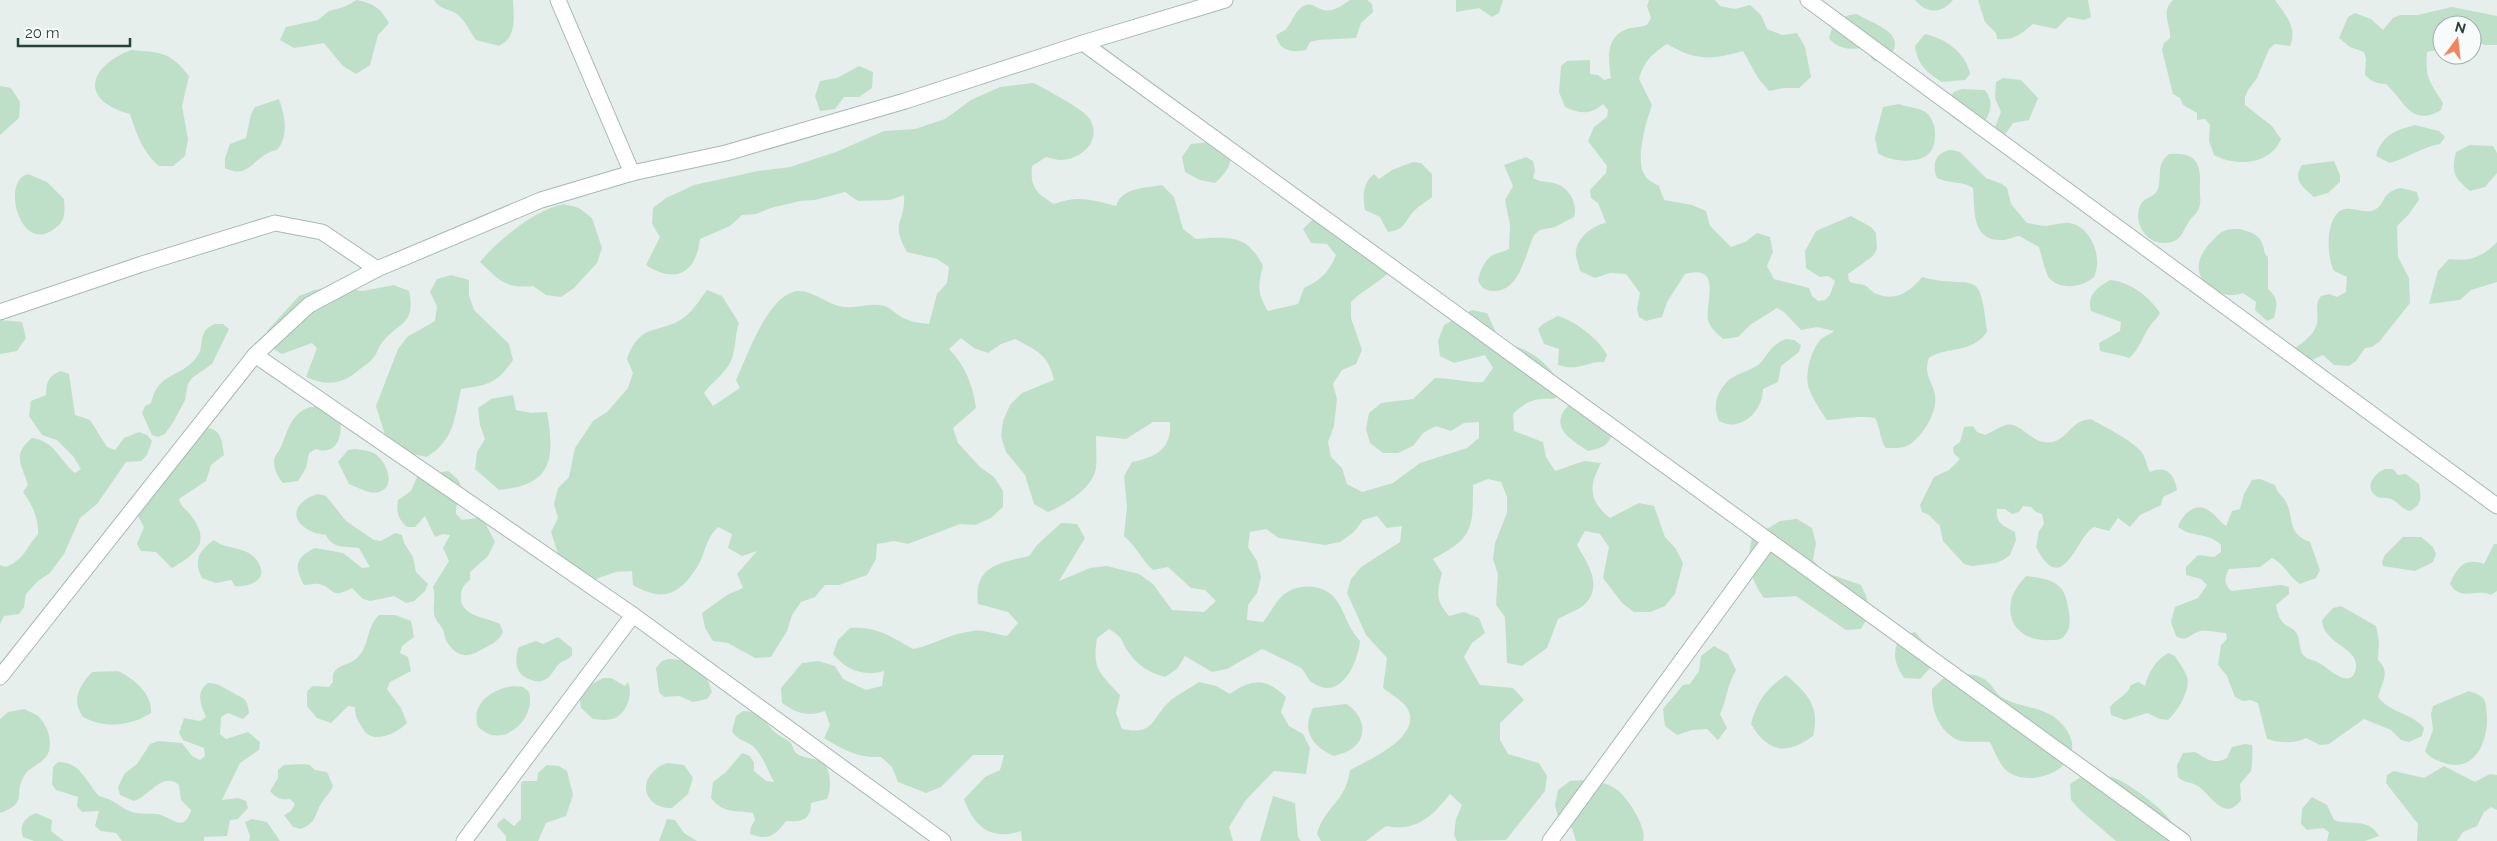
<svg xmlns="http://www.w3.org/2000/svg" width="2497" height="841" font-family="Raleway,sans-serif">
<rect width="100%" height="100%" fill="#e6efeb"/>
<g fill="#bfe0c8">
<path d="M 357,0 C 375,4 380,8 389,23 L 378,35 L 370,65 L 356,74 L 343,66 L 324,43 L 294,48 L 280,40 L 286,27 L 318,20 L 329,11 L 344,7 Z"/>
<path d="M 434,0 L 513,0 C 514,18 517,37 499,46 L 476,40 C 470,32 465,20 457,14 C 449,9 439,9 434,0 Z"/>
<path d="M 1350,0 L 1367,0 L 1372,4 L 1373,12 L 1361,23 L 1356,38 L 1318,40 L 1310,42 L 1306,50 C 1292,53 1279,51 1276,35 C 1279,33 1284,31 1286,29 C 1293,21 1295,9 1306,5 C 1313,3 1315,7 1321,9 C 1331,14 1341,6 1350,0 Z"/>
<polygon points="1456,0 1503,0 1499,13 1492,17 1479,8 1456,12"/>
<path d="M 1649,0 L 1715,0 L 1720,6 L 1735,9 L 1750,5 L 1761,15 L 1767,29 L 1782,35 L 1797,33 L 1805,47 L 1811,77 L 1799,88 L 1784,88 L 1769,91 L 1758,78 L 1743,51 C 1711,60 1696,61 1667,44 C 1652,54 1644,61 1639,79 L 1652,105 C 1646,122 1634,163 1646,177 C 1649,181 1655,183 1659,186 L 1664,200 L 1692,205 L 1706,211 L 1710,226 L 1731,247 L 1745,242 L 1757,233 L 1770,237 L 1773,252 L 1767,266 L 1774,279 L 1809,288 L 1812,296 L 1818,301 L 1825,300 L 1830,295 L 1835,281 L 1828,276 L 1820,277 L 1806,268 L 1805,251 L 1816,231 L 1851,216 L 1871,227 L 1876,233 L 1877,249 L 1873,256 L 1848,274 L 1849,281 C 1855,285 1858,283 1864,285 C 1869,287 1872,293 1877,294 C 1896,302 1911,291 1922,277 C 1975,291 1980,263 1987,332 C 1970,355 1949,345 1929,358 C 1923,376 1932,379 1935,395 C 1938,412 1923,436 1909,445 C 1902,449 1894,448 1886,448 C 1879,439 1881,428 1875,418 C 1862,415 1842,419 1827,420 C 1822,413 1809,393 1808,385 C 1805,372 1812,348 1821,339 C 1825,336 1831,334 1834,331 L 1817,327 L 1801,330 L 1784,312 L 1777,308 L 1750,325 L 1738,337 L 1723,339 C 1718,334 1710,328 1708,320 C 1705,301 1723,264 1685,274 L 1667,302 L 1662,317 L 1646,321 L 1639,317 L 1637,309 L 1640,293 L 1626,274 L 1610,273 L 1595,278 L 1580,271 C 1579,266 1577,261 1576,256 C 1574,240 1592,225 1606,223 L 1598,203 L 1591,198 L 1590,190 L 1606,173 L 1607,166 L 1588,141 L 1594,127 L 1607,117 L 1608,110 L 1603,104 C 1590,115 1580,114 1565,107 L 1559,92 L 1561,66 L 1567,61 L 1590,60 L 1590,74 L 1598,75 L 1604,80 L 1611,78 C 1608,58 1605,34 1631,28 C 1637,27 1641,27 1647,25 L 1651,18 L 1647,6 Z"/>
<path d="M 1915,0 L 1953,0 C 1941,14 1927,14 1915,0 Z"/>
<path d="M 1978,0 L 2088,0 L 2091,17 L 2084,20 L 2068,17 L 2056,29 L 2033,24 C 2021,34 2013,41 1997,39 L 1996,33 L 1985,22 Z"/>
<path d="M 2173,0 L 2275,0 C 2285,14 2298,28 2290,46 L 2275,44 L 2269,49 L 2257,78 L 2248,90 L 2245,97 L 2245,105 L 2272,126 L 2281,139 C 2270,165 2237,167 2214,155 L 2209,141 L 2210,125 L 2205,119 L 2197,120 L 2197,113 L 2183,105 L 2180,98 L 2173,94 L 2162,50 L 2164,43 L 2170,38 C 2171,23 2160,13 2173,0 Z"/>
<path d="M 2452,7 L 2497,16 L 2497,45 L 2484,45 L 2472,39 L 2472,25 L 2442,25 L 2442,49 L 2427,52 C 2425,80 2430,81 2443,103 L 2441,110 C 2411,128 2404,100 2386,84 C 2376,84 2371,81 2365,75 L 2366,59 L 2364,52 L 2350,47 L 2339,38 L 2348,17 L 2355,13 L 2371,19 L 2383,30 L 2393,18 L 2400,15 L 2418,15 Z"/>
<path d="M 1857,14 C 1872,24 1907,32 1891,55 C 1887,61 1881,62 1874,61 L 1863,48 C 1850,50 1837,49 1829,38 L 1834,22 L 1849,15 Z"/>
<path d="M 1925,34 C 1945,38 1966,53 1970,74 L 1965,80 L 1942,82 C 1927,73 1917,64 1915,46 Z"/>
<path d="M 131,50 C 162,53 169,51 189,76 L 182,106 L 188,139 L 185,156 L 173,166 L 159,166 C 142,151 137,135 130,114 C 79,100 88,67 131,50 Z"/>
<polygon points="859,66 873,72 872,88 859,97 844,97 835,109 820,111 815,96 820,81 837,78"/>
<polygon points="2003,78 2021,80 2038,98 2029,120 2013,123 2004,136 1996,134 1995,127 2001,112 1995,98 1996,82"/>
<path d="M 1033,83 C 1044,88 1083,109 1089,118 C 1103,139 1083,159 1061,160 C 1056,160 1051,158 1046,157 L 1032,166 C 1030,187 1036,193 1054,204 C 1078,195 1092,200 1116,206 C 1122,187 1146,188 1162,185 L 1174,197 L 1183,229 L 1196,239 C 1229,237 1247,234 1263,266 C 1258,286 1257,293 1268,311 L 1298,304 L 1304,288 C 1321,280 1329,272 1336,255 L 1327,244 L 1311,243 L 1303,229 L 1314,218 L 1388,273 C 1377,284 1363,290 1351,302 L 1351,318 L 1362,350 L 1356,364 L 1342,370 L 1333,384 L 1337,399 L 1334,426 L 1328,442 L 1331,457 L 1342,468 L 1347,484 L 1362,492 L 1393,483 L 1420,463 L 1467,448 L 1479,438 L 1479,422 L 1464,423 L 1451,431 L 1436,426 L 1423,433 L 1413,446 L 1398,453 L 1383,453 L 1370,443 L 1366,429 L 1369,413 L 1381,403 L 1413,399 L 1435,378 C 1452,378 1467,383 1483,382 L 1493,368 L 1485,355 L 1454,363 L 1440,356 L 1438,341 L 1444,325 L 1472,310 L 1487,313 L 1501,343 C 1531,347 1549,364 1564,389 L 1554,399 C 1535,398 1526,401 1513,414 L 1514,431 L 1543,442 L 1546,457 L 1555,471 L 1584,461 L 1601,463 C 1589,486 1588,500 1610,518 L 1639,503 L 1654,506 L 1665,537 L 1676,549 L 1683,563 L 1675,594 L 1665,606 L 1650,612 L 1634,612 L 1622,603 L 1603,578 L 1609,547 L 1600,534 L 1585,531 L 1577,545 C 1587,563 1603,584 1586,603 C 1580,610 1566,614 1558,619 L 1547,648 L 1522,666 L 1507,663 L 1505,617 L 1496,605 L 1498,574 L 1493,559 L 1495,543 L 1507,513 L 1507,497 L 1501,482 L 1488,479 L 1473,485 C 1473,529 1473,538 1433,559 L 1442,573 C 1437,593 1435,600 1449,616 L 1464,612 L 1479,618 L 1485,633 L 1472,643 L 1464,657 L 1480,685 L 1513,688 L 1524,700 L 1500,723 L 1500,740 L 1508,754 L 1539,763 L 1547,776 L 1545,791 L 1506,840 L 1457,841 L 1454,835 L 1456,819 L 1462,805 L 1450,794 C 1432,817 1416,832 1386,826 L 1366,841 L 1321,841 L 1317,834 C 1324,807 1346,802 1350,770 C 1369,760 1424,736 1407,708 C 1402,700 1389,693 1383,688 L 1387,658 L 1366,635 L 1347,593 L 1351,579 L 1361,567 L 1400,542 L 1402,526 L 1387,528 L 1377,516 L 1363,520 L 1354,532 L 1340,542 L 1325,545 L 1279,538 L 1266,529 L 1250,532 L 1248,547 L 1257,561 L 1261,577 L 1257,593 L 1248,605 L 1247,620 L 1263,622 C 1270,614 1275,603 1281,597 C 1296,582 1325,583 1337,601 C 1346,615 1347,626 1360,641 C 1358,662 1341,702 1313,683 C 1307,680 1306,672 1301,668 C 1288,661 1275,655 1262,649 L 1227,669 L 1212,672 L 1185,656 L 1177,669 L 1165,677 C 1150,673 1138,666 1129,653 C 1119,639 1126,640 1109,629 L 1097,638 C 1092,670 1100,673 1120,695 L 1116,713 L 1122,729 C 1156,736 1151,717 1172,699 C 1180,693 1191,688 1199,682 L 1216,686 L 1230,694 C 1253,678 1266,678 1286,697 L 1281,712 L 1289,726 L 1303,734 L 1310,748 L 1306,774 L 1274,771 L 1246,800 L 1229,827 L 1233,841 L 1022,841 L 1021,831 C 991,841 974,827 964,799 L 985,777 L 1000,770 L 1004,755 L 973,755 L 941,787 L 926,793 L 898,782 L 892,767 L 881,757 C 858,758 843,750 824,738 L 830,725 L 825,711 C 808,717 798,714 782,703 L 781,688 L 802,663 L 818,661 L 835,666 L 843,679 L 866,690 L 882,686 L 884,671 C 864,677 846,670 833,654 L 838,640 L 850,628 C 876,626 892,637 913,649 C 934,645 951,633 973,631 C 983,629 997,635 1007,636 L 1018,623 L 1008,612 L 978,604 C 973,566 999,563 1029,556 L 1037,545 L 1061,523 L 1077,524 L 1085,538 L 1059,581 L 1090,568 L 1107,566 L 1139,574 L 1153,584 L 1172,610 L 1204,612 L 1216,601 L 1205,590 L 1191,588 L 1168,567 L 1153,570 C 1141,559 1136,546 1124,536 L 1127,507 L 1124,476 L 1132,462 C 1156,457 1172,449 1170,422 L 1153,422 L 1126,439 L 1096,436 C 1096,446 1097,458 1096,468 C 1093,488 1065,505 1048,512 L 1034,504 L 1025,475 L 1006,452 L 1001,436 L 1003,421 L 1010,405 L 1022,393 L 1054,380 C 1048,354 1037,351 1015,339 L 1001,344 L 988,353 L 974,348 L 961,338 L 949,349 C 965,365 973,385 976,408 L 953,428 L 958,443 L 980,467 L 994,477 L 1003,491 L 1003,507 L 991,518 L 975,525 L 960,524 L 908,544 L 894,541 L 877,544 L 876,559 L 867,575 L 839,585 L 825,585 L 815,597 L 801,602 L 792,615 L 787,631 L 771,657 L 755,658 L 728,643 L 713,641 L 705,628 L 702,613 L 727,595 L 743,588 L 737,574 L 757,551 L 742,556 L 728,548 L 732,534 L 718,527 C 703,542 707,552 697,567 C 679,596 662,602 633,585 L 632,571 L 616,572 L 587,582 L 563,569 L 551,532 L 558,518 L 554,504 L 558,488 L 569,477 L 575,448 L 593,421 L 607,412 L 628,388 L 633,373 L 627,359 C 641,319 663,336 687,315 C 695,308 701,298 707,290 L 722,296 L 739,323 C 735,335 736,344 733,355 C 730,370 713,381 704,393 L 713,406 L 740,388 L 736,380 C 747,357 766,300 793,292 C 808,287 825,303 839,306 C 855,310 869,302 884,306 C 889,307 893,311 897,314 C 907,321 916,323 929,324 L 937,294 L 947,283 L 949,267 L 937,259 L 907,252 C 889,220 906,224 904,195 L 890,200 L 858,201 L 845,192 L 815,200 L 800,201 L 771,208 L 756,214 L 742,215 L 730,226 L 700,239 C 696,274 675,284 646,265 L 660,237 L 652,224 L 653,208 L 666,198 L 694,185 L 758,171 L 790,167 L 836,152 L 884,131 L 915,129 L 945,119 L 971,100 L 1000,87 Z"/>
<polygon points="0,86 11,88 20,102 19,118 0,135"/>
<path d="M 1962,89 L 1985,90 C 1993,101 1992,109 1985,121 C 1969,127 1963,126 1950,115 L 1948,99 L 1954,92 Z"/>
<path d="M 279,99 C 285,116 289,136 277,150 C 255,153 250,181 225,168 L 225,158 L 230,144 L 246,138 L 251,114 L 255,107 Z"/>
<path d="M 1899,104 C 1908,108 1921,107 1928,114 C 1932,119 1935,126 1935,132 C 1935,139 1935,145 1931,151 C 1922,165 1890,162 1878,153 L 1875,138 L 1883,107 Z"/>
<path d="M 2415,125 L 2439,131 L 2445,137 L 2440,144 C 2422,147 2408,158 2390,163 L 2376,156 C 2382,135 2396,130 2415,125 Z"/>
<path d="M 1227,140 C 1234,161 1231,168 1215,183 L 1200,180 L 1185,172 L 1182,157 L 1191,144 Z"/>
<path d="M 2470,145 L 2493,146 L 2497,153 L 2497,173 L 2485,187 L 2470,191 C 2454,178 2451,172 2456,152 Z"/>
<path d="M 1952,150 L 1960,152 L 1986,178 L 2002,184 L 2007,188 L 2011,204 L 2027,223 C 2034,224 2040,226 2047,226 C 2054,225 2063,222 2070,223 C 2092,227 2103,259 2094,277 C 2083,287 2061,291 2049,278 C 2046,274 2041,254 2039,247 L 2019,236 C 2012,237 2006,241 2000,240 C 1971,240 1975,209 1973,188 C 1963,181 1949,184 1937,178 C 1931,164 1936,151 1952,150 Z"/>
<path d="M 2169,154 C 2195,152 2201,162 2200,185 C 2199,193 2202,201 2199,208 C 2197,213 2193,216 2190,220 C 2181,233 2182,243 2163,243 C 2146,243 2133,222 2140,206 C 2143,197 2155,198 2158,189 C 2162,175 2156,164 2169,154 Z"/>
<path d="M 1526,157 L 1533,161 L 1535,170 L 1533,178 C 1541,183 1548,181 1557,184 C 1570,189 1578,204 1574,217 L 1555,227 L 1540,230 L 1534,235 C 1525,254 1520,293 1492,291 C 1484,290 1481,287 1478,280 C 1480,271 1485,259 1493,255 C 1498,252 1504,252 1509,249 L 1510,225 L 1505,200 L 1513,186 L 1504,165 Z"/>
<path d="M 2334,161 L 2340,175 L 2340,182 L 2328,193 L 2314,197 C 2303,187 2292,180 2302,165 Z"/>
<path d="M 1413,162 L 1421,163 L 1432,174 L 1432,197 C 1426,202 1417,207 1412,213 C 1404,224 1403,230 1388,232 L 1380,217 L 1365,210 C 1363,196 1362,184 1374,174 L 1379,179 L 1392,170 Z"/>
<path d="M 28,174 L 47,182 L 64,199 C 65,213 66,221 54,229 C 21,255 0,181 28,174 Z"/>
<path d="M 2401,188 L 2417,192 L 2419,200 L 2409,214 L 2397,226 L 2398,257 L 2409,278 L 2410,303 L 2379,342 L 2372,347 L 2365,348 L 2356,361 L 2349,366 L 2334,365 L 2323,355 L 2302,365 L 2291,365 L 2286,359 L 2288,351 C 2299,347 2315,335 2317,323 C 2319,312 2314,305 2321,296 L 2329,294 L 2337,297 L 2346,292 L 2347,277 L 2334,271 C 2326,257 2325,213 2345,209 C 2355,207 2367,215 2376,209 C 2386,203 2381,192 2401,188 Z"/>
<path d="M 564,204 L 579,208 L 592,218 L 602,248 L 597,263 L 574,288 L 561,297 L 546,295 L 533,286 C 505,289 499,280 480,262 C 498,240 536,209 564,204 Z"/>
<path d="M 2240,229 C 2250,232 2260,234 2263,246 C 2265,251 2263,253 2268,257 L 2268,289 C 2279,299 2277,305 2274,318 L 2267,321 L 2255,310 L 2256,302 L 2243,293 C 2231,297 2223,295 2213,289 C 2192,276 2196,257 2212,241 C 2216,237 2220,232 2224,231 C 2229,229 2235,229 2240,229 Z"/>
<path d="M 2497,242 L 2497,282 L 2471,290 L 2460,300 L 2429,304 L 2438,271 L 2449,259 C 2469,262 2483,257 2497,242 Z"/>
<path d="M 451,275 L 469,280 L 469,295 L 474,310 L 509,344 L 513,360 C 497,384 488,385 461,389 C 454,419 455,439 427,457 L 412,454 L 398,446 L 385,435 L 376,406 L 398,349 L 407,337 L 435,321 L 437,306 L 430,292 L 437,279 Z"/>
<path d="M 2110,280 C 2130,282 2150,297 2160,313 C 2157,319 2153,321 2150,326 C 2142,337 2140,349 2129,358 C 2119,354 2110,354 2100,351 L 2099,343 L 2120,331 L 2121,322 L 2091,311 C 2087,294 2097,288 2110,280 Z"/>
<path d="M 394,285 L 409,291 C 416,327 398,321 381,344 C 378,348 377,354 373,358 C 370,363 363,366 359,370 C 341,385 326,386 306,377 L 317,348 L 312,343 L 282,354 L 268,346 L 267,331 L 299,296 L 314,290 L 331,287 L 363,291 Z"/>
<path d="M 1558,316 C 1575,321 1599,339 1607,355 L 1604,362 C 1586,361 1579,372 1558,365 L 1559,349 L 1544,344 L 1538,329 L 1543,324 Z"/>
<polygon points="0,320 22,322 26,338 17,351 0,354"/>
<path d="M 215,324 L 223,324 L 229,329 L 212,364 L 192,378 L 188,384 L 185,400 L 174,421 L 165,434 L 158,437 L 152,435 L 142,413 L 145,406 L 151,403 C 159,371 179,379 196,358 C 207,345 195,332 215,324 Z"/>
<path d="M 1786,339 L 1794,340 L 1801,345 L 1799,352 L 1781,366 L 1778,382 L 1763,389 C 1763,411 1741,433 1719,421 C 1712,406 1717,390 1730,379 C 1738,373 1750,371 1758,365 C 1769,355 1769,345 1786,339 Z"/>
<path d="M 61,371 L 69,374 L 75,415 L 90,420 L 107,447 L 115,450 L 124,438 L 139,432 L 147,435 L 152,441 L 147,455 L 141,461 L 126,462 L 97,504 L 80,518 L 64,554 L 50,573 L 38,581 L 26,594 L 24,607 L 19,614 L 4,616 L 0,624 L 0,565 L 6,567 C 25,559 25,549 38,534 C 39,519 32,504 23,492 L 28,485 C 21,463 12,455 32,438 C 55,441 59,460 75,473 L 81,469 L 73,456 L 57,440 L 42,435 L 29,416 L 31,401 L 46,395 C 46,382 49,375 61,371 Z"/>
<path d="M 513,395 L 516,410 L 531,413 L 547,412 C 555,459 553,485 499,490 L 475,469 L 477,452 L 485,439 L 480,425 L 478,408 L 491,399 Z"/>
<path d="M 1571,403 L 1612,434 C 1607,448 1600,448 1588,451 C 1568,438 1547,425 1571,403 Z"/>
<path d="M 310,407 L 318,407 L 340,420 C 343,437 336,456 316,449 L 309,453 L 306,468 L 298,481 L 283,483 C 278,477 274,470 274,462 C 274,455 278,453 281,447 C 288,431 290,414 310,407 Z"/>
<path d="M 2091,419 C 2106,428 2133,440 2143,454 C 2146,459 2147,467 2150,472 C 2167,465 2174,474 2177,490 L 2163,497 L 2161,505 L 2140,515 L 2130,527 L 2118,518 L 2109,531 L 2094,527 C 2076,536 2063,600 2036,547 L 2039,531 L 2044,524 L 2042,514 L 2036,512 L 2031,507 L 2023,506 L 2019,512 L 2012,514 L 2005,509 L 1997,509 C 1995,523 2004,526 2015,532 L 2016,540 L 2010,555 L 2003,560 L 1996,563 L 1972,566 L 1964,564 L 1943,541 L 1940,526 L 1929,515 L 1922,512 L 1920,505 L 1934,477 L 1949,470 L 1960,459 L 1954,454 L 1953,447 L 1960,442 L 1964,427 L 1973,426 L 1977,432 L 1985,435 C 1992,432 1999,427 2006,425 C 2021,421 2032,446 2052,442 C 2068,439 2071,420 2091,419 Z"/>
<path d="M 203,428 C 221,427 222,440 224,455 L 211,465 L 206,481 L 179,499 C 181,506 183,507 188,512 C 212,541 199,552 172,568 L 156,552 L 141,551 L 137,544 L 144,527 L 138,516 Z"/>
<path d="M 355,449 C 360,450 366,450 371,452 C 384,456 399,486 379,492 C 370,495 357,487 349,484 L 338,462 L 348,450 Z"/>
<path d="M 2385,469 L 2393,469 L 2398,475 L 2406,474 L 2419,484 C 2421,497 2423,504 2410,511 C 2401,509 2399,502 2391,499 C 2386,497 2380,499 2376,496 C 2363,487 2375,473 2385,469 Z"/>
<path d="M 448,471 C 473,489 455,495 456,514 L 462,520 L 477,518 L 484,521 L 495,542 L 488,556 L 470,572 L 470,580 C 464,584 461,589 461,596 C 459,617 487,617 500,624 L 503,632 C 498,643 489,645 479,651 C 466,659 455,655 447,642 C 444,638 445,632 442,628 C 439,623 435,620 434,614 C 433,605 436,596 433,587 L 449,561 L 443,548 L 450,535 L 443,534 L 435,537 L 425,516 L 415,527 L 407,527 C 398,519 396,512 398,500 L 411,491 L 417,477 Z"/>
<path d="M 2260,479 L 2275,485 C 2277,493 2282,495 2286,502 C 2295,519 2286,533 2310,542 L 2320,570 L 2316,578 L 2300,584 C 2289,576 2283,563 2272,558 L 2260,567 L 2229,569 C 2224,578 2224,584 2231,591 L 2281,585 L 2289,587 L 2289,594 L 2276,605 C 2277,610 2278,616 2281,620 C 2285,627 2294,627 2297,634 C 2301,641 2298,650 2304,656 C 2308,660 2316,660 2321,664 C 2329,669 2353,692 2356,667 C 2358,647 2323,644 2322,620 L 2333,608 L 2341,606 L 2376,626 L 2379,641 L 2378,660 C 2391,672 2382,682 2378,697 C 2390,713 2412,713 2424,728 L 2422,736 L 2409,742 L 2401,740 L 2391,730 L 2364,719 L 2329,744 L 2320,745 L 2306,738 C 2294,744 2279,743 2267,739 L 2258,703 L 2250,700 L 2243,701 L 2235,697 L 2227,676 L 2218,665 L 2221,645 L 2227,639 L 2226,633 C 2218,633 2209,630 2201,631 C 2190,633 2188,643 2176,636 L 2171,622 L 2175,607 L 2198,598 L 2207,585 L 2201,579 L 2186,575 L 2186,567 L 2198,555 L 2214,557 L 2221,552 L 2221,545 C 2209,532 2192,538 2178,527 C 2181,516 2195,501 2208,510 C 2215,514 2219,521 2226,526 L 2232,511 L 2240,509 L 2244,494 L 2252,480 Z"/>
<path d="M 318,494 L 326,496 L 346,521 L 374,540 L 381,541 L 395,533 L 402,535 L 404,543 L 413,557 L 416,572 L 428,584 L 425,591 L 414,601 L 406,603 L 394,596 L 370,601 L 363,599 L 352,588 C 330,600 335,588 319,584 C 315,583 309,585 304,585 C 294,567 295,557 315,548 L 343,553 L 362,568 L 370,567 L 359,548 C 345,546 332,549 326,535 C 322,534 315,534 311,531 C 286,519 296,500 318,494 Z"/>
<path d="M 1797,519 L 1812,528 L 1816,543 L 1813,560 L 1824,572 L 1861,585 C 1870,603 1872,612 1861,629 L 1846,630 L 1796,596 L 1764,598 C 1750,579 1746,561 1752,538 L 1780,521 Z"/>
<polygon points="2403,537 2421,537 2433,547 2436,554 2433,562 2415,571 2383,566 2382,562 2385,555"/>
<path d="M 214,540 C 225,551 251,544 260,566 C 267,581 246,588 235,586 L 231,580 L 216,583 L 202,578 C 193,561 199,550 214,540 Z"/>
<path d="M 2494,544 L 2497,544 L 2497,591 L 2491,595 C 2475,588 2461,602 2450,584 C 2457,567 2465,557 2484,564 Z"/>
<path d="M 2026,576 C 2045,578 2063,580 2067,602 C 2069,613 2073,626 2065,635 C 2062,640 2056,640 2051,640 C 2028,642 2006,628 2011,602 C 2012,592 2020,583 2026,576 Z"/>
<path d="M 379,615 L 395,615 L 411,621 L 414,637 L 402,646 L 400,653 L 408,657 L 411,671 L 390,682 L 387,689 L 401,708 L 407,723 C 396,734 372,745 363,729 C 358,720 355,718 355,707 L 348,706 L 331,723 L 317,718 L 307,706 L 307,691 L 313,686 L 329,687 L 333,682 C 331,663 347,668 358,657 C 370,645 366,627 379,615 Z"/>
<path d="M 1915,632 L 1932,652 L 1931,667 L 1920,679 L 1904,678 C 1894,663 1892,653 1900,636 Z"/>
<path d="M 558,637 L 572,648 L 572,655 C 568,660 564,660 560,663 C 554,668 552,677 544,680 C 539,683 534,681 529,679 C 515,674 514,660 519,647 L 536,641 L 543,644 Z"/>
<path d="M 1714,646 L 1728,654 L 1736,670 C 1727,685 1727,699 1720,714 L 1727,728 L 1718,740 L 1707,729 L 1692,730 L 1677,735 L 1665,726 L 1663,709 L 1683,685 L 1690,684 L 1699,671 L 1701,656 Z"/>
<path d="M 2168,653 L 2175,656 C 2179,663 2185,670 2187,677 C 2191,690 2177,712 2168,720 L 2160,719 L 2147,713 L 2125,720 L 2111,715 L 2110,707 C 2117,698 2127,696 2131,685 L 2138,682 L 2145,686 C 2148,673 2156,660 2168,653 Z"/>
<path d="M 669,659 C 690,659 707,671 712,692 L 707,699 L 693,702 L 679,696 L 664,697 L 659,692 L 656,668 L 662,661 Z"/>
<path d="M 118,671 C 134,679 152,693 151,713 C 130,726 105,729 83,717 C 71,700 79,686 92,672 Z"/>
<path d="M 1960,674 C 1973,674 1982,675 1991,685 C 1994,689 1997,694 2001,697 C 2019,708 2044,706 2060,722 C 2101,763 2028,795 2004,768 C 1998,761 1994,750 1990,742 C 1980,741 1966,743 1958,740 C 1938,731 1931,708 1932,689 L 1944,678 Z"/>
<path d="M 1786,675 C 1808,694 1820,706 1813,736 C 1787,755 1768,753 1751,724 C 1757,701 1767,688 1786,675 Z"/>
<path d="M 603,678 L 611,678 L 625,686 L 628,682 C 633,693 628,710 617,717 C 610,721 601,720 593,719 L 581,708 L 580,700 L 588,686 Z"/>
<path d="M 208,683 C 219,683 221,687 230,691 C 242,699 247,695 249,713 L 243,719 L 228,713 L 221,717 L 220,734 L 226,739 L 248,732 L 260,742 L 259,750 L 240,763 L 222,800 L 238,798 L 246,801 L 248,808 L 238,819 L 230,820 L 227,836 L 204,837 L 204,841 L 122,841 L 116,833 L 101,831 L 95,826 L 99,811 L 82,812 L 77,806 L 78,797 L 56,790 L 52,784 L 53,767 L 58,762 C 81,762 85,781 99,796 C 114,800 114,803 127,810 C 136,815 147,813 157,814 C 171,816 184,835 191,810 L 181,800 L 179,785 C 162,771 150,796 134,801 L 120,795 L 118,787 L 125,773 L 137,764 L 150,744 L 158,741 L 182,743 L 192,756 L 200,760 L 205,756 L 204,748 L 183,740 L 179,733 L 184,718 L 200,721 L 206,717 C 201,705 195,692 208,683 Z"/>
<path d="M 513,686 L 523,687 L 529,692 C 535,713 515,739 492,735 C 487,734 482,730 478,727 C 470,704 492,689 513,686 Z"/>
<path d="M 2469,691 C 2474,693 2479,694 2483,698 C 2487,703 2486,710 2487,716 C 2488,742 2475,773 2444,763 C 2436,760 2430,758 2425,751 L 2433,730 L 2431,714 L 2433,706 Z"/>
<path d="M 1346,704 C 1364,714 1370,738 1350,750 C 1345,753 1339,754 1334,756 C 1313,747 1301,731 1313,708 Z"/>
<path d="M 24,709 C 28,711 34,713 38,716 C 49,726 56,750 43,760 C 35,767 28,768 23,778 C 14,795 28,803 0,813 L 0,719 L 8,712 Z"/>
<path d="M 743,711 C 761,710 766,725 777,734 C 781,737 787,739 791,743 C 793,746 793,750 796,753 C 805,761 820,755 827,768 C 831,778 831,790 827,799 L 811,803 C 811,821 801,822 786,821 C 775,836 768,841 750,834 L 751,827 L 755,820 L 753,813 C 736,810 723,814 711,798 L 713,782 L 726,772 L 742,753 L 750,756 L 754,763 L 754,771 L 766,781 L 774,782 C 767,769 764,758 754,747 C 746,740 737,741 732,731 L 736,716 Z"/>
<path d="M 2245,744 L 2252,745 C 2253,747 2252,768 2251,771 L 2240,784 L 2241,800 C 2223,824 2210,792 2196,785 C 2188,781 2186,784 2178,777 L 2177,765 L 2183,753 L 2195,752 C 2207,759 2213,765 2227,758 L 2232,747 Z"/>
<path d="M 667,763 L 684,765 L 693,778 L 688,794 L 672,808 C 643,809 634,776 667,763 Z"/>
<path d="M 302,764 L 310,765 L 315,770 L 327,772 L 333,786 C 330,793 325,797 321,804 C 313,817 318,821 301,829 L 293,827 L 284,815 L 291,811 L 295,804 L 290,799 C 280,800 276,798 270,791 L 278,778 L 278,770 L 284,765 Z"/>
<polygon points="547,765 559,766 567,771 573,795 566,816 546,823 538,841 506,841 506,836 497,826 498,823 504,818 514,826 521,819 521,784 523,781 537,781 538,773"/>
<polygon points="2444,766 2475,782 2490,774 2497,775 2497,810 2491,807 2484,812 2477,826 2463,832 2457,841 2417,841 2418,824 2386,783 2387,775 2394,771 2424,778"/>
<path d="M 2084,775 C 2096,775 2108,774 2119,780 C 2133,787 2167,811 2173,825 C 2174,830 2174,836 2175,841 L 2116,841 L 2081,811 L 2071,800 L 2070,784 Z"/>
<path d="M 1586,780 C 1597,781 1607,783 1616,789 C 1627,796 1648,829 1643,841 L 1576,841 L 1572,828 L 1559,821 L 1555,805 L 1558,790 L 1570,781 Z"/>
<polygon points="1273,796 1295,803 1298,837 1301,841 1260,841"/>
<path d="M 2312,797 L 2327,805 L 2334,820 C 2351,826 2368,817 2379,836 L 2365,841 L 2327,841 L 2329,832 L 2323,828 L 2307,830 L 2301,824 L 2302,809 Z"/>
<path d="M 36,813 L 52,820 L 51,831 L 64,841 L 34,841 L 23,837 C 19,825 24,818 36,813 Z"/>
<polygon points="252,819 267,822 280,841 249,841 250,836 245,822"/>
<polygon points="667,819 675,820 684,833 697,841 659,841"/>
</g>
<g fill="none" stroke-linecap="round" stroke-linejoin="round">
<g stroke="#a8b8b2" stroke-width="17">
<g id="minor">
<polyline points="558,0 632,173"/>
<polyline points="1808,0 2497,506"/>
<polyline points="1083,43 2183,841"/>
<polyline points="0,312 142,264 275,223 322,232 377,269 541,200 632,173 726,153 905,101 1083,43 1225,0"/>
<polyline points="255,355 633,615 943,841"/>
<polyline points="0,677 255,355 309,305 377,269"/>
<polyline points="464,841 633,615"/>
<polyline points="1550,841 1769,541"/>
</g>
</g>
<use href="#minor" stroke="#fff" stroke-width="15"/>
</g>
<g transform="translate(2457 40) rotate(15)"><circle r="24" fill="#f7fbf9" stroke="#a3b1ad"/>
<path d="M0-4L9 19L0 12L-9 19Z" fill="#f4845f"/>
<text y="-8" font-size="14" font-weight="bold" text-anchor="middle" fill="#24423a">N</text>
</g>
<path d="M18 38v8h112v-8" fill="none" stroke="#24423a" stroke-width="2.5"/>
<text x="25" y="38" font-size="15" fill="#24423a" stroke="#f7fbf9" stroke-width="4" paint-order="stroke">20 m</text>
</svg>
